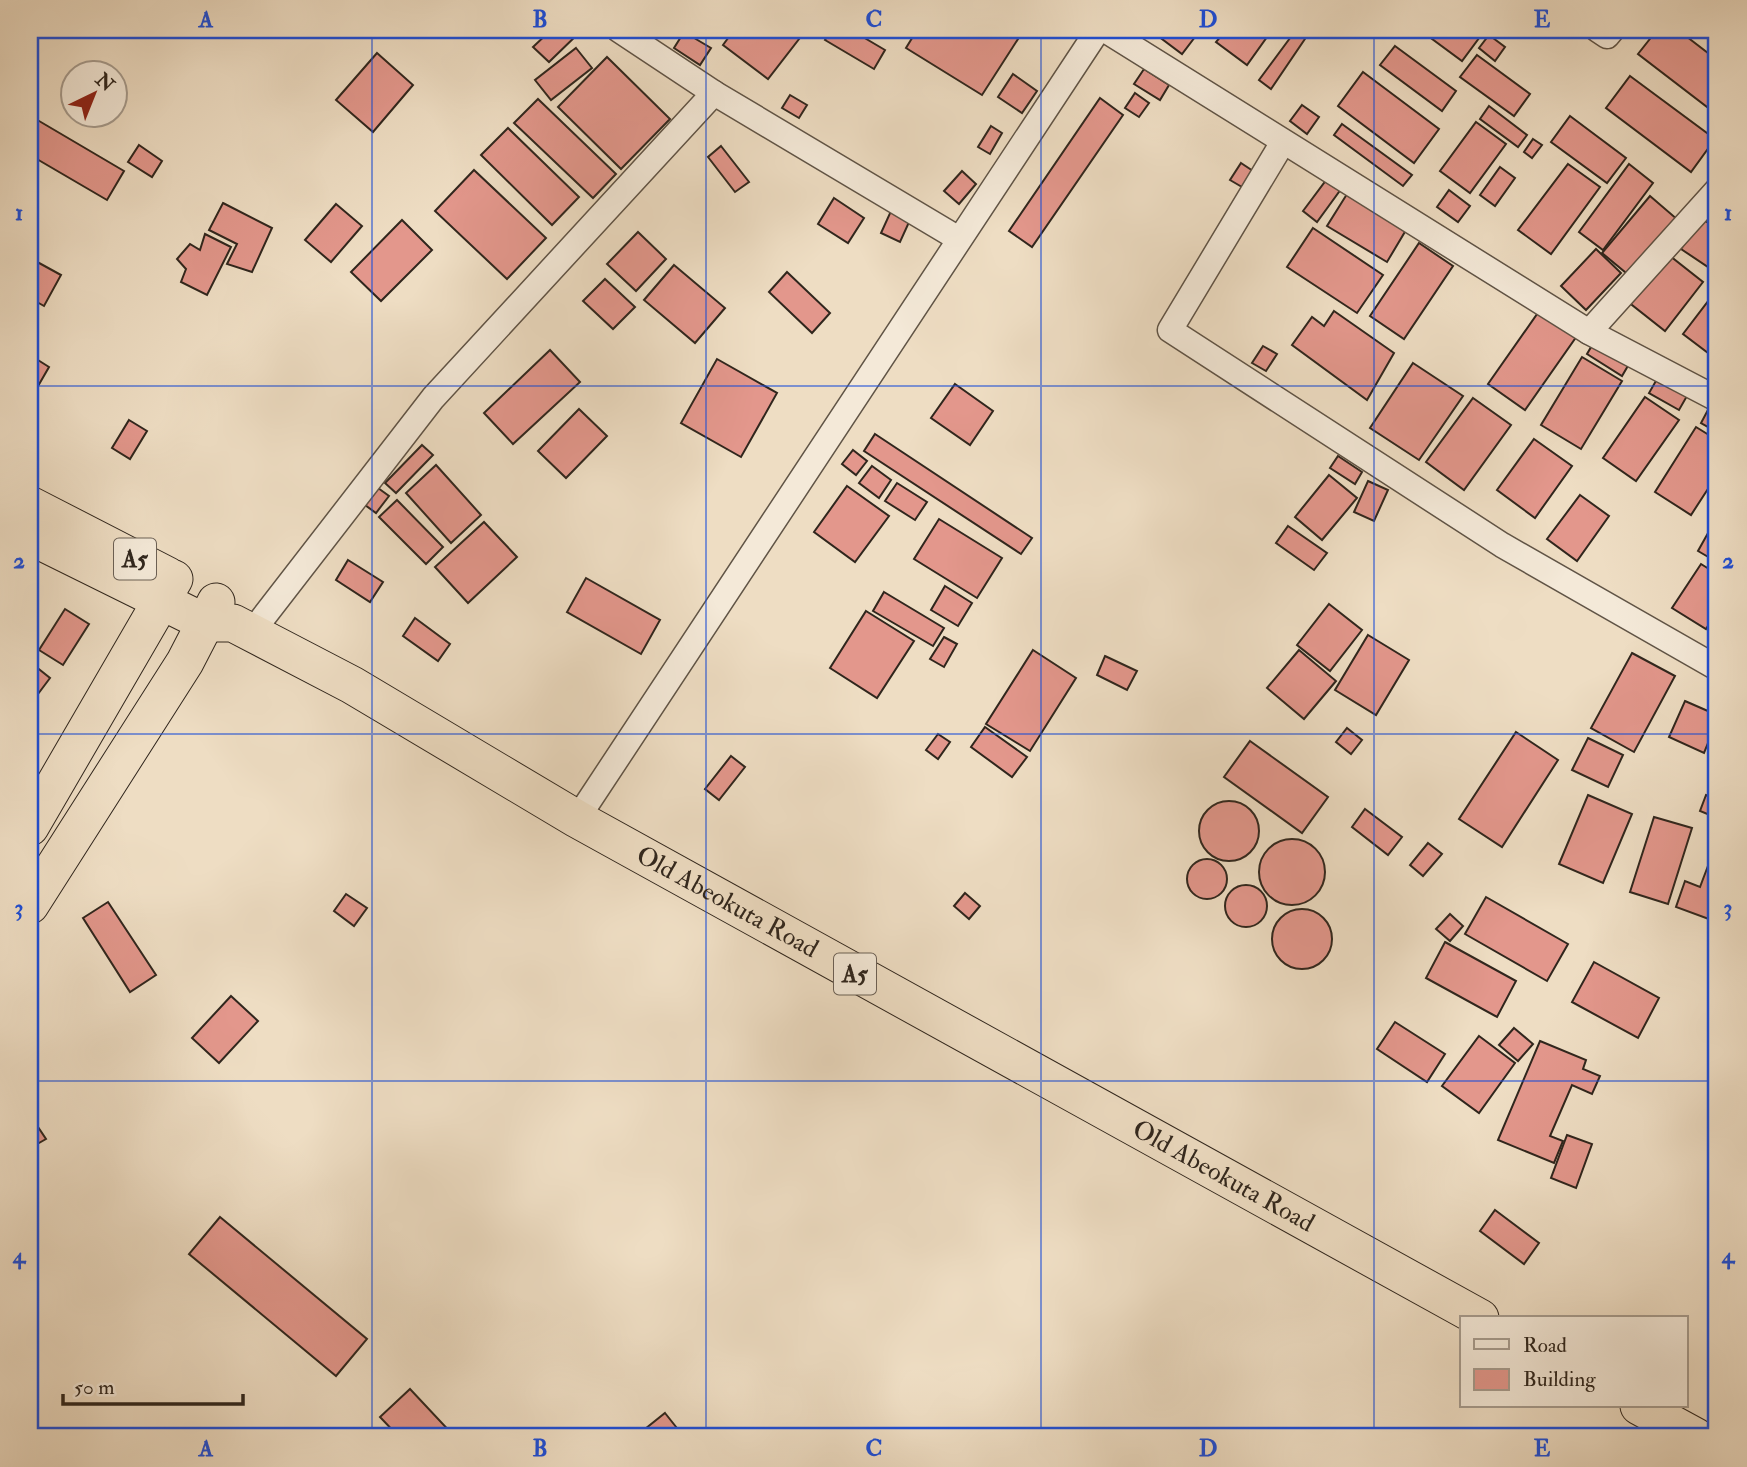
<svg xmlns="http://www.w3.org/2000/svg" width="1747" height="1467" font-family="'IM FELL Double Pica',serif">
<rect width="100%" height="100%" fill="#eeddc3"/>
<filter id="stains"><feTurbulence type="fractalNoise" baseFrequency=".00286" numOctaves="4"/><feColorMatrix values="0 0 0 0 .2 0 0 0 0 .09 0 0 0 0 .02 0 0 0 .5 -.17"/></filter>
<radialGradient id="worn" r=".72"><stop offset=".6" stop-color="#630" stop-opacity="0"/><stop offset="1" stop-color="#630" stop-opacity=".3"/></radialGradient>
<g fill="#e3978c" stroke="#30261d" stroke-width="2">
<polygon points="551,30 582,30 549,62 533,47"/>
<polygon points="734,30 806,30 768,79 723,45"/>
<polygon points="831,30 851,30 885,50 874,69 825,40"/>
<polygon points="917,30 1003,30 1018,39 982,95 906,48"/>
<polygon points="1150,30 1186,30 1195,37 1182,54"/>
<polygon points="1226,30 1272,30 1247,65 1216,42"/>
<polygon points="1296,30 1311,30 1271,89 1259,80"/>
<polygon points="1426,30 1485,30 1462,61 1424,33"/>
<polygon points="1657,30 1678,30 1717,60 1717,102 1711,110 1638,54"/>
<polygon points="684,32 711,48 700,65 674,48"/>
<polygon points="1489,35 1505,47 1495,61 1479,48"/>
<polygon points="1395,46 1456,91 1442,111 1380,65"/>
<polygon points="576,48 592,68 551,100 535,80"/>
<polygon points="377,53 413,85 373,132 336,100"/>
<polygon points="1477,55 1530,94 1514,116 1460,77"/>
<polygon points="607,57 670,119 621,169 558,107"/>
<polygon points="1144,69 1169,85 1160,100 1134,84"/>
<polygon points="1363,72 1439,129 1414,163 1338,106"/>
<polygon points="1013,74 1037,91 1022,113 998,97"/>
<polygon points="1630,76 1715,139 1691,172 1606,108"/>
<polygon points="1135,93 1149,103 1139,117 1125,108"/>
<polygon points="790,95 807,105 799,118 782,108"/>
<polygon points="1100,98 1123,115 1032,247 1009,231"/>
<polygon points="538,99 616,174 593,198 514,123"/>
<polygon points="1302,105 1319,117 1307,134 1290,121"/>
<polygon points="1489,106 1527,135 1518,147 1480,119"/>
<polygon points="1570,116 1626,158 1607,183 1551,142"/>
<polygon points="34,118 124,171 107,200 30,155 30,125"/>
<polygon points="1476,122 1506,144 1470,193 1440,171"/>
<polygon points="1342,124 1412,175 1403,186 1334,135"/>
<polygon points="991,126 1002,133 990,154 978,147"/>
<polygon points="508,128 579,197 552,225 481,155"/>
<polygon points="1533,139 1542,145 1532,158 1524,152"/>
<polygon points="139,145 162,161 152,177 128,162"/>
<polygon points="721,146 749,182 735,192 708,157"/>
<polygon points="1241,163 1253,171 1242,187 1230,180"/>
<polygon points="1568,164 1600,187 1551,254 1518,230"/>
<polygon points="1629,164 1653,183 1603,250 1579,232"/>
<polygon points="1500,167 1515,178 1495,206 1480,195"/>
<polygon points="474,170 546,238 507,279 435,211"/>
<polygon points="962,171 976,184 959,204 944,191"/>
<polygon points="1330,175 1344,185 1317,222 1303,211"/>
<polygon points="1449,190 1470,206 1458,222 1437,207"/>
<polygon points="1347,194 1406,230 1387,262 1327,226"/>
<polygon points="1650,196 1678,220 1631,277 1602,253"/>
<polygon points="834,198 864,218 848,243 818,224"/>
<polygon points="223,203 272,228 252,272 227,264 237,244 209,230"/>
<polygon points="336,204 362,226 331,262 305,240"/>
<polygon points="891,211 910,220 900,242 881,233"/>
<polygon points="1701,218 1717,229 1717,253 1708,267 1681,249"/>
<polygon points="402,220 432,250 381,301 351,272"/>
<polygon points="1313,228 1383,275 1357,313 1287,267"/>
<polygon points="638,232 666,259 636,291 607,264"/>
<polygon points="205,234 231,247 207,295 181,282 186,269 177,259 190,244 200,250"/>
<polygon points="1419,243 1453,266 1404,339 1370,316"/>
<polygon points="1596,249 1621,273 1586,310 1561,286"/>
<polygon points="1665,252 1703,282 1665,331 1627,301"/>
<polygon points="30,258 61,275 44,306 30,298"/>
<polygon points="674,265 725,308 695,343 644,300"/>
<polygon points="787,272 830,313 812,333 769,292"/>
<polygon points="605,279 635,307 613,329 583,301"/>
<polygon points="1709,300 1717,306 1716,359 1683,334"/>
<polygon points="1542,307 1579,333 1525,410 1488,384"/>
<polygon points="1334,311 1394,353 1367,400 1292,345 1312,317 1324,326"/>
<polygon points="1594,342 1629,364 1622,376 1587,354"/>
<polygon points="1263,346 1277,354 1266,371 1252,363"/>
<polygon points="550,350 580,382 513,444 484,413"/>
<polygon points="30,355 49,367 30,400"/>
<polygon points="1582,357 1622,381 1581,449 1541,425"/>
<polygon points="717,359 777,393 741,457 681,423"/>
<polygon points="1413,363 1463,396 1419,460 1370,428"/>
<polygon points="1657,379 1687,396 1679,410 1649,393"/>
<polygon points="955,384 993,411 970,445 931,418"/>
<polygon points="1645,397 1679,420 1636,481 1603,458"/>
<polygon points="1473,398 1511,425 1464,490 1426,462"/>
<polygon points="1709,408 1717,413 1717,432 1701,423"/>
<polygon points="579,409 607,436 566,478 538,451"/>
<polygon points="129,420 147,431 130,459 112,448"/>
<polygon points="1696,427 1717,440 1717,475 1691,515 1655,492"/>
<polygon points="875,434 1032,538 1021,554 864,451"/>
<polygon points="1534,439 1572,466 1535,518 1497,490"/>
<polygon points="422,445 433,455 396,493 385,483"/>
<polygon points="853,450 867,461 856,475 842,464"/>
<polygon points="1338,456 1362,472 1355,484 1330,468"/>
<polygon points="436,465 481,515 451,543 406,493"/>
<polygon points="872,466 891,480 879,498 859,483"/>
<polygon points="1329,475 1357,498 1322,540 1295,517"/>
<polygon points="1368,481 1388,490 1374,521 1354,512"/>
<polygon points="897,483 927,502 915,520 885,501"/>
<polygon points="847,486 889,516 855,562 814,532"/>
<polygon points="378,488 389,496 376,513 365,505"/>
<polygon points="1580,495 1609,516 1577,561 1547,539"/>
<polygon points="397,500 443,547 426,564 379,517"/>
<polygon points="939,519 1002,558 977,598 914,559"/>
<polygon points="484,522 517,557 468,603 435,567"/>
<polygon points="1288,526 1327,553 1314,570 1276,543"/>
<polygon points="1708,533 1717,538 1717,562 1698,551"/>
<polygon points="348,560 383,582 370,602 336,580"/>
<polygon points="1701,564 1717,574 1717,611 1706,629 1672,608"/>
<polygon points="586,578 660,620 641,654 567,612"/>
<polygon points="945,586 972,603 958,626 931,610"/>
<polygon points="884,592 944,628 933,646 873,611"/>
<polygon points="1329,604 1362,630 1330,671 1297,645"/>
<polygon points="65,609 89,624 63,665 39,650"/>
<polygon points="866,611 914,641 877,698 830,668"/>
<polygon points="415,618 450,644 438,661 403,636"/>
<polygon points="1368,635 1409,660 1376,715 1335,690"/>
<polygon points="944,637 957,644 944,667 930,659"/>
<polygon points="1033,650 1076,678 1030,751 986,724"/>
<polygon points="1299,650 1336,681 1304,719 1267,688"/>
<polygon points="1632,653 1675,676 1634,752 1591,728"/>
<polygon points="1105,656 1137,671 1127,690 1097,675"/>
<polygon points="30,662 50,678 35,698 30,695"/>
<polygon points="1685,701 1717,715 1717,721 1704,753 1669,737"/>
<polygon points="985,727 1027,757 1012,777 971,747"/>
<polygon points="1347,728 1362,740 1351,754 1336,742"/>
<polygon points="1516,732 1558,760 1502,847 1459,819"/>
<polygon points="938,734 950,742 938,759 926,750"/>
<polygon points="1588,738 1623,755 1608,787 1572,770"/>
<polygon points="1250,741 1328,797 1302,833 1224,777"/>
<polygon points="731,756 745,767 719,800 705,789"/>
<polygon points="1588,795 1632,814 1603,883 1559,864"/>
<polygon points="1706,795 1717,800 1717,818 1700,811"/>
<circle cx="1229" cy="831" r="30"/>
<polygon points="1365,809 1402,837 1388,855 1352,827"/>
<polygon points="1654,817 1692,828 1668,904 1630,892"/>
<circle cx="1292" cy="872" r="33"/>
<polygon points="1717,842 1717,922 1676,907 1685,881 1700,887"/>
<polygon points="1428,843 1442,854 1423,876 1410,865"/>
<circle cx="1207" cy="879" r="20"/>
<circle cx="1246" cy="906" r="21"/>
<polygon points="965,893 980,906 969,919 954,906"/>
<polygon points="346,894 367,908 354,926 334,911"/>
<polygon points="1486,897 1568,944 1547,981 1465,934"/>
<polygon points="108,902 156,975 130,992 83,918"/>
<circle cx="1302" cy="939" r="30"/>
<polygon points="1450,914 1463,926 1450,941 1436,929"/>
<polygon points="1445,942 1516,981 1497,1017 1426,978"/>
<polygon points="1594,962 1659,998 1638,1038 1572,1002"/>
<polygon points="231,996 258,1021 219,1063 192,1038"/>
<polygon points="1395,1022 1445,1054 1427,1082 1377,1049"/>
<polygon points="1514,1028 1533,1044 1518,1061 1499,1045"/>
<polygon points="1479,1036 1515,1063 1479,1113 1442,1086"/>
<polygon points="1540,1041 1586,1060 1583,1069 1600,1076 1592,1094 1572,1085 1550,1136 1563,1141 1554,1163 1498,1140"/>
<polygon points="30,1115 46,1139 30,1148"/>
<polygon points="1567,1135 1592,1144 1576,1188 1551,1178"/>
<polygon points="1495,1210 1539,1243 1524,1264 1480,1231"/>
<polygon points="220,1217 367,1339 336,1376 189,1254"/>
<polygon points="410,1389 455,1437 399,1437 380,1417"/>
<polygon points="665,1413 684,1437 635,1437"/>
</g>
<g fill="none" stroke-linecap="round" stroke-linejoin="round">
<g stroke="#605446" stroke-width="27">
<g id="minor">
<polyline points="619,30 714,93 959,239"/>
<polyline points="1105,30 1589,332 1717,399"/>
<polyline points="1598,30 1607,36 1612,30"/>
<polyline points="1283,142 1170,330 1502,545 1717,668"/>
<polyline points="1589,332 1717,190"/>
<polyline points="252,632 433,398 714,93"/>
<polyline points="577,819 1098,30"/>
</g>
</g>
<g stroke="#30261d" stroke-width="39">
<g id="highway">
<polyline points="30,505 168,576"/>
<path id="s1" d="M 30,536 L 206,623 L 233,623 L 352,685 L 577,819 L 1480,1318"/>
<polyline points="30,827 174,579"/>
<polyline points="30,905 185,662 216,602"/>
<polyline points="1639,1406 1696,1437"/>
</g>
</g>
<use href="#minor" stroke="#f4e9d8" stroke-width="24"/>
<use href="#highway" stroke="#eeddc3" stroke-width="37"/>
</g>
<path fill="none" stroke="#1d4ed8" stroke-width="2" stroke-opacity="0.55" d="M 372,30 L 372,1437M 706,30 L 706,1437M 1041,30 L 1041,1437M 1374,30 L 1374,1437M 30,386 L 1717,386M 30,734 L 1717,734M 30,1081 L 1717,1081"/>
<g text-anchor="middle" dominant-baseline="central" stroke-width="6" stroke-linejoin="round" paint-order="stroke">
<g fill="#f4e9d8" stroke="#6b6055" stroke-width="2">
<rect x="114" y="538.5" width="42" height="41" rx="5"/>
<rect x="834" y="953.5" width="42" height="41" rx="5"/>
</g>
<g font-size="24" font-weight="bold" fill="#30261d">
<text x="135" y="559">A5</text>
<text x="855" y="974">A5</text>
</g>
<g font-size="26" fill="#30261d" stroke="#f4e9d8">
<text stroke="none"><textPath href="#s1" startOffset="791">Old Abeokuta Road</textPath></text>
<text stroke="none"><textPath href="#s1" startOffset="1358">Old Abeokuta Road</textPath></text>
</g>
</g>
<rect width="1747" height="1467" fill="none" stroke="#eeddc3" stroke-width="77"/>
<rect x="1460" y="1316" width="228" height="91" fill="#f4e9d8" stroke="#a69b8d" stroke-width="2"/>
<rect x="1474" y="1339" width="35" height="10" fill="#f4e9d8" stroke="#a69b8d" stroke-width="2"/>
<text x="1523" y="1352" font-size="21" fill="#30261d">Road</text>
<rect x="1474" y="1369" width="35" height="21" fill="#e3978c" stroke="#a69b8d" stroke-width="2"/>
<text x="1523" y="1386" font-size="21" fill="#30261d">Building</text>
<g transform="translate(94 94) rotate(43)"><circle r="33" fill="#f4e9d8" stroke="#a69b8d" stroke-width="2"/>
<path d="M0-5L12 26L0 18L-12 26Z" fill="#8f2418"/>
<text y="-10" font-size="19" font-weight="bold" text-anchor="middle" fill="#30261d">N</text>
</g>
<path d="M63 1394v10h180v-10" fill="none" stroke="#30261d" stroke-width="3.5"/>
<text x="74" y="1394" font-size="21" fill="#30261d" stroke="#f4e9d8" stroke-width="5" paint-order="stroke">50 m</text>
<rect x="38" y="38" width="1670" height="1390" fill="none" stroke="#1d4ed8" stroke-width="2.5"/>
<g font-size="23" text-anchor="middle" font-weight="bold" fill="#1d4ed8">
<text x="206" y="27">A</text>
<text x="540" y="27">B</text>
<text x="874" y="27">C</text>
<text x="1208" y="27">D</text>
<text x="1542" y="27">E</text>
<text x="19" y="220">1</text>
<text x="1728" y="220">1</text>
<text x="19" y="568">2</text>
<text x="1728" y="568">2</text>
<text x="19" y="915">3</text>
<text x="1728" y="915">3</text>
<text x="19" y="1263">4</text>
<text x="1728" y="1263">4</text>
<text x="206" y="1456">A</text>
<text x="540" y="1456">B</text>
<text x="874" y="1456">C</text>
<text x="1208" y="1456">D</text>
<text x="1542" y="1456">E</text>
</g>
<rect width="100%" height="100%" filter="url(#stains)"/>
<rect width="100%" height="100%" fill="url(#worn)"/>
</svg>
